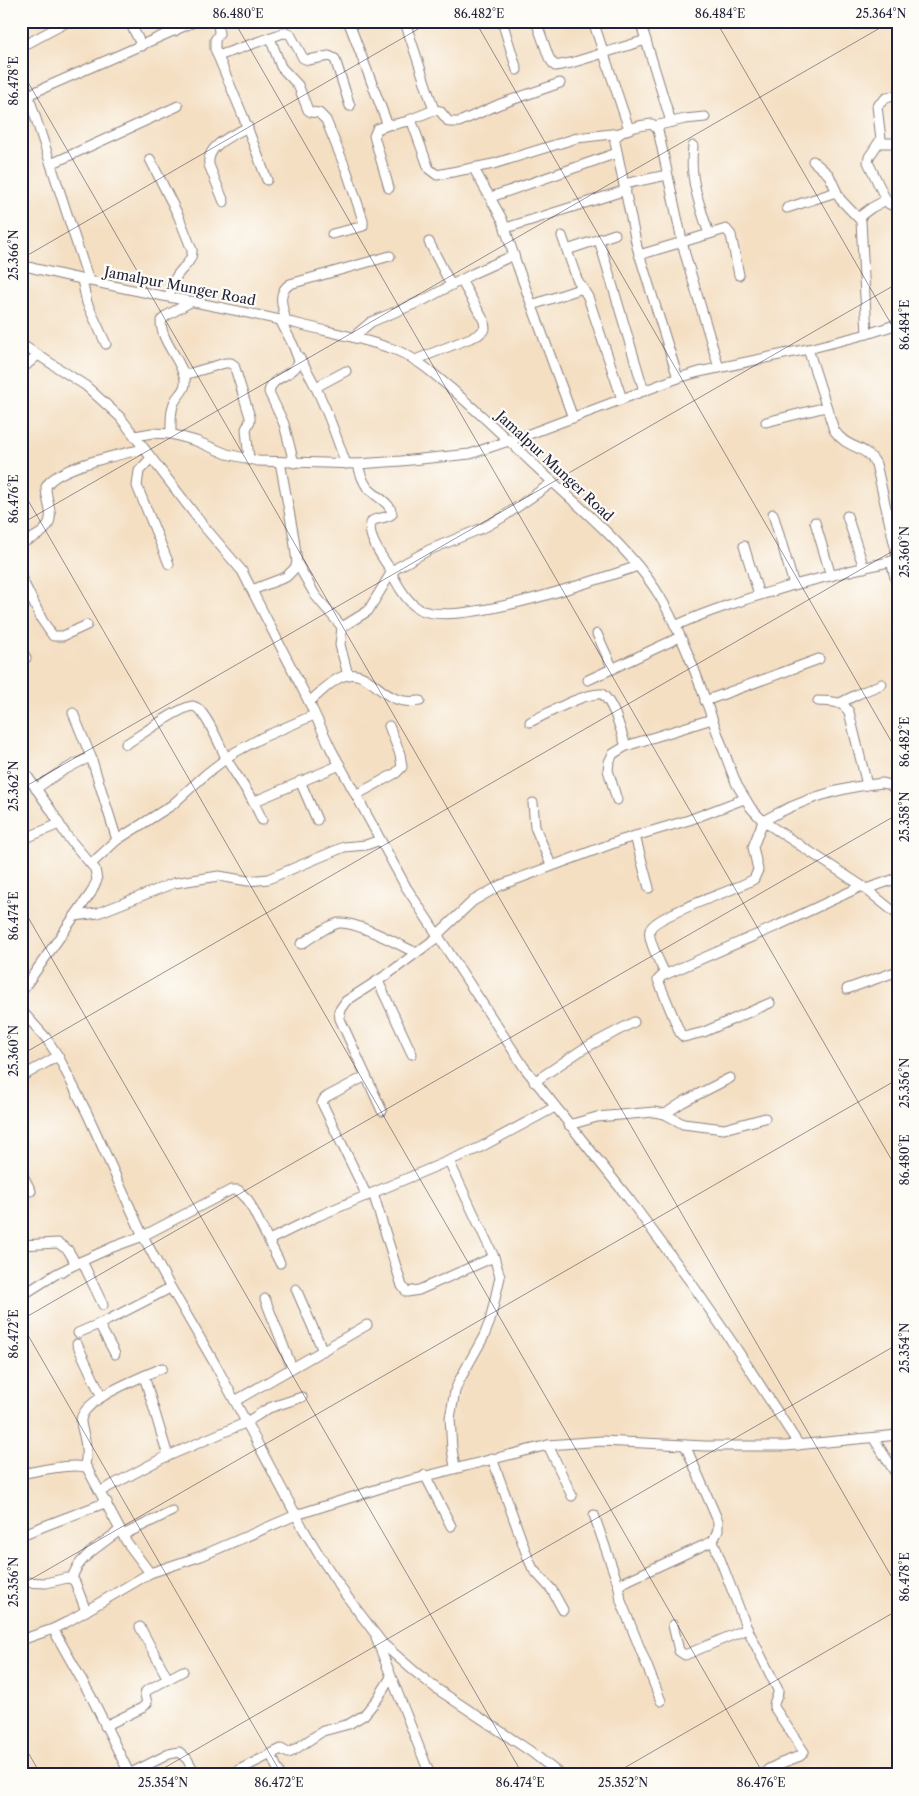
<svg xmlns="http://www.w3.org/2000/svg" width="919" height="1796" font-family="'Libre Caslon Text',serif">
<rect width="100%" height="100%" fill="#fdfcf7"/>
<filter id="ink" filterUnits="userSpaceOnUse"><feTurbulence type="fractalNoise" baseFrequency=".02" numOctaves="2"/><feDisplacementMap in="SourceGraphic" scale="10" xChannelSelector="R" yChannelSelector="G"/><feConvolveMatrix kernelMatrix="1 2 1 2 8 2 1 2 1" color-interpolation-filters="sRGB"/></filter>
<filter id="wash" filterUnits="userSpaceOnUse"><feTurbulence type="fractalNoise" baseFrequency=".0096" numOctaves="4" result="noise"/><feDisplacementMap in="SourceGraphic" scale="20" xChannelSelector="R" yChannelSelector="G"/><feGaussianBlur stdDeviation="1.12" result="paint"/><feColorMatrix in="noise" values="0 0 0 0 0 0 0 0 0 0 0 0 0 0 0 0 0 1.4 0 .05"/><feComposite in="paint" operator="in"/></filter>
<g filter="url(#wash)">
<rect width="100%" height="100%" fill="#f4dfc3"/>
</g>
<g filter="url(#ink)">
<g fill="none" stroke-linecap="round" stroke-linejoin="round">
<g stroke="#8b807f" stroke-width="11">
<g id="minor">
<polyline points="129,21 142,46"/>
<polyline points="170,21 175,31"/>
<polyline points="218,21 219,34 215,40 215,49 243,116 267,180"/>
<polyline points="408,21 407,28 434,110"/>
<polyline points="502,21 517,70"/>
<polyline points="536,21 549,58 555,66 571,63 646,40"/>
<polyline points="593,21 629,129"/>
<polyline points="640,21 671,122"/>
<polyline points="850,21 856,24 872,21"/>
<path d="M 349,23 L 387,123 C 395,128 403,119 412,122 L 429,169 L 437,175 L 493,164 L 577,138 L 620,133"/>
<polyline points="270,38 281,67 298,85 308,110 311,112 319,113 326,120 347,172 363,220 363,226 360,227 332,234"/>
<polyline points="21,47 69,21"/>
<polyline points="218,56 283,33 290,34 303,58 308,60 329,56 335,59 350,106"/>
<polyline points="21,73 89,281"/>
<polyline points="28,95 196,21"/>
<polyline points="898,95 886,98 877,106 881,139 869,157 868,162 886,200 889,204 898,208"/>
<polyline points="409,120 434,110 440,111 449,122 459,122 500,104 560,83"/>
<polyline points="388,125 377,129 374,136 389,188"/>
<polyline points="655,126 685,119 705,117"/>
<polyline points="880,143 898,143"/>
<path d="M 693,146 C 689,179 699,203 709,234"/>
<path d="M 150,159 L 178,215 L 192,250 C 193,262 182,267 176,277 C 173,283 171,290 169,296"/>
<polyline points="813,161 829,175 840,199 861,221 867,334"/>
<polyline points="51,164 178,106"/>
<polyline points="474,169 502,219 516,262 573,418"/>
<polyline points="624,184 667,175"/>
<polyline points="491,197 617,153"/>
<path d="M 224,202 L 209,165 C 206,145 233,135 248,127"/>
<polyline points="787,208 836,192"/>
<polyline points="859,217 871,208 886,200"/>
<polyline points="506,228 626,190"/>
<polyline points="562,236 577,279 588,297 622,399"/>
<polyline points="599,240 644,391"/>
<polyline points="429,242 451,285"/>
<polyline points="567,250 615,234"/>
<polyline points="639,255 726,229 731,235 739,275"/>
<path d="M 21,265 C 114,289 209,303 302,325 C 334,333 368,339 398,351 C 419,360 436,376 453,390 C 479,413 505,437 530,461 C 572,501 629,546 659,595 C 694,654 711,722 737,785 L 751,808 L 763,821 L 862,886 L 898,915"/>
<polyline points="82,280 87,303 106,344"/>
<polyline points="532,305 583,288"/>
<path d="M 280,320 L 293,345 L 299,361 C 295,376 271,376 269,392 L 284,424 L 294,463"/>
<path d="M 286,321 C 283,308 276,293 290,284 L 390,256"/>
<polyline points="355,338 358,333 371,322 424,300 474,273 514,255"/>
<polyline points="21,344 86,386 120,417 202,524 242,571 309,702 331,749 406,887 524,1067 629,1199 692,1284 732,1342 799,1445"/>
<path d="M 299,357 C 320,390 333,427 346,464"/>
<polyline points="415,360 478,335 485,329 484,321 461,280"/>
<polyline points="21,370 38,355"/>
<polyline points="184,375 225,363 231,363 234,365 250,417 250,421 246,429 249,460"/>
<path d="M 678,378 L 637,247 L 615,142 L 615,138 C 622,129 640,125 652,124 L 658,130 L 685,254 L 719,368"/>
<polyline points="316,387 346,371"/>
<polyline points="766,422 826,407"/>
<path d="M 171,434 C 171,425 170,412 174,403 C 177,395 187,390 185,379 C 181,359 161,342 161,321 L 166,316 L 192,301"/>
<polyline points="135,436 152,433 171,434 196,441 227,454 258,461 358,464 401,461 470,454 532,433 678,378 699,372 808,349 867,334 898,324"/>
<polyline points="151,458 139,471 137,486 169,564"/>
<path d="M 358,464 C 360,473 362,480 367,487 C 375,497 390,501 392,514 C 386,519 378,517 372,521 C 365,534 381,555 388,566 C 395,580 405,601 419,609 C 456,629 596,580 638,566"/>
<polyline points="773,514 794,585"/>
<polyline points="847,516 864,568"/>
<polyline points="815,522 831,576"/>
<path d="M 21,543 C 36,537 53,530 50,511 C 49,503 46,496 46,487 C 55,467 122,454 144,449"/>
<polyline points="744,546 759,595"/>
<polyline points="891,561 898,590"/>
<polyline points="297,563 315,595 342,627"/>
<polyline points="21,577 42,620 53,636 63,636 87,625"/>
<polyline points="252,590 286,577 295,568 297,563 294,538 280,462"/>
<path d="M 675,626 C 712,609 750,598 790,586 C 826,577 862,567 898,560 L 876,464 C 865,444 847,450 834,430 L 808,349"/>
<polyline points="597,634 613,669"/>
<polyline points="21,649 26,658"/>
<polyline points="348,675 340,645 342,627 368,611 391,573 398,567 429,550 485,527 503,517 553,482"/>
<polyline points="588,680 680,637"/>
<polyline points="705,701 819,659"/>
<path d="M 818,701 C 830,702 842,700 849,712 L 867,785"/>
<path d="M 309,702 C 319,694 328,684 339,678 C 363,665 376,691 394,698 C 402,702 411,702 420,701"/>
<polyline points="840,703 858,694 882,684"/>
<polyline points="73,713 91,757 117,840"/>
<path d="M 530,722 C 547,714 585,692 602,694 C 614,703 621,732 626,746"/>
<path d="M 126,744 C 138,737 181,706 193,706 C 197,707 200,710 202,713 C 213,727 219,744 227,760 C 239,780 254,799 262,820"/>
<polyline points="898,762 895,766 898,778"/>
<polyline points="21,767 51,810 66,835 95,869 97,880 91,893 21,992"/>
<polyline points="300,781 317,820"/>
<path d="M 36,789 C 54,775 71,765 91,757"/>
<polyline points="356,795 396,773 402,767 400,754 389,726"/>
<polyline points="617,800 608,770 609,762 613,754 626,746 712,719"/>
<polyline points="253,802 340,765"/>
<polyline points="533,803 535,827 551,865"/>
<polyline points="635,836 649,888"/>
<polyline points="21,840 59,824"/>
<polyline points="91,864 117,840 172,805 206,774 232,754 261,738 314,715"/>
<polyline points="866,889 898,878"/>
<polyline points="75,916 98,913 174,883 219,876 248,881 268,879 344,847 366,845 380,840"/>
<polyline points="438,934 473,901 501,885 622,840 689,820 744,799"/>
<path d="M 301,944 C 311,938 328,925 339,923 C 357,921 400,945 416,953"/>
<path d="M 665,974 C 661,964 647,940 650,930 C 653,915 738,890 754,879 L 758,870 L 753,847 L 763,821 C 800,800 840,787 883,783 L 890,785 L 898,792"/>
<polyline points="378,981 412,1054"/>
<polyline points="847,989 898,971"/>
<polyline points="770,1003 704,1032 684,1037 680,1033 658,980 662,976 779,925 862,886"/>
<polyline points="21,1010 46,1038 58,1056 87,1113 143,1236 167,1281 215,1364 304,1530 321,1558 345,1594 383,1644 414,1671 437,1689 530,1751 561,1775"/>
<polyline points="366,1076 328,1096 324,1099 322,1103 367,1196"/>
<polyline points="21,1077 58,1056"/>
<polyline points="534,1082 583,1049 634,1022"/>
<polyline points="382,1111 340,1019 339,1011 346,1001 388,974 439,936"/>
<polyline points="665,1114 683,1102 730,1078"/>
<polyline points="569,1125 597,1117 654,1112 665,1114 683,1124 724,1129 765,1118"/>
<polyline points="449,1161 494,1257 500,1277 490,1321 484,1336 459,1381 455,1391 450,1418 452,1449 455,1467"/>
<polyline points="21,1172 31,1191"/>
<polyline points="373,1193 402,1286 407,1292 419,1290 494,1257"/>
<polyline points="269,1240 318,1216 479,1148 555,1107"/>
<polyline points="21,1245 58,1243 68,1250 76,1264"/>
<polyline points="82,1261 103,1305"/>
<polyline points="296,1289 323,1351"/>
<polyline points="21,1296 56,1274 82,1261 113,1247 143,1236 231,1190 238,1190 248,1200 280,1263"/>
<polyline points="265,1299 292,1368"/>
<polyline points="99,1324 115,1354"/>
<polyline points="78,1333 108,1320 170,1288"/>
<polyline points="77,1344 102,1397"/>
<polyline points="144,1376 168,1456"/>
<polyline points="235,1401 367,1325"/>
<polyline points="874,1439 898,1477"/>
<polyline points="548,1445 572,1496"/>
<path d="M 685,1445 L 718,1521 L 718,1530 L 713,1541 L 746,1626 L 778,1690 C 779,1697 773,1700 774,1707 L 804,1752 L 800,1756 L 779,1764 L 769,1769 L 762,1775"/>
<polyline points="492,1458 528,1558 533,1569 552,1590 563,1610"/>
<path d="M 85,1466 C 87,1455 87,1447 84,1436 C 83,1431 81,1426 81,1421 C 81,1399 145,1376 162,1368"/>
<path d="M 21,1474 C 36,1471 75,1462 87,1468 L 126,1541 L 150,1573"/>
<polyline points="425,1475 451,1526"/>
<polyline points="101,1491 161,1459 245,1423 269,1408 302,1397"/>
<polyline points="594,1515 619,1587"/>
<polyline points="21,1535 107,1502"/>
<polyline points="123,1535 172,1511"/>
<path d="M 72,1579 C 77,1557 104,1543 120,1530"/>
<polyline points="21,1582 46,1583 67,1578 72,1579 75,1582 86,1611"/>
<polyline points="673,1625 679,1651 685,1655 747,1629"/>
<polyline points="140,1627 168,1679"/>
<polyline points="53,1629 93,1700 130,1775"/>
<polyline points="376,1638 430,1775"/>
<polyline points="21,1640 53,1629 67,1622 150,1573 201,1556 296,1515 384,1487 548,1445 602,1441 705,1446 786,1446 898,1435"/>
<polyline points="661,1701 621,1601 619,1587 622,1583 713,1541"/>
<polyline points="105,1726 142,1708 147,1703 145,1695 146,1691 183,1671"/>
<polyline points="271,1754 280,1775"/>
<polyline points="129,1774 169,1754 179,1752 187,1759 196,1775"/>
<polyline points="229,1775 281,1749 288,1753 291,1752 323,1731 349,1724 364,1715 378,1698 391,1677"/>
</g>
</g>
<use href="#minor" stroke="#fff" stroke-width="9"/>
</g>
</g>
<path fill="none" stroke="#22223b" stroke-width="1" stroke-opacity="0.45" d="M 234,21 L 898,1171M 475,21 L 898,753M 716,21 L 898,336M 21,70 L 898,1588M 21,259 L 432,21M 21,488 L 764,1775M 21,524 L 892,21M 21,789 L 898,283M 21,905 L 523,1775M 21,1055 L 898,548M 21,1320 L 898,814M 21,1323 L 282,1775M 21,1585 L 898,1079M 21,1740 L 41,1775M 152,1775 L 898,1344M 612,1775 L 898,1610"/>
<g text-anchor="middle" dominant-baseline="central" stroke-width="4.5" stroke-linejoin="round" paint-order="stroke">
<g font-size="14" fill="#22223b" stroke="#fdfcf7">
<text transform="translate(180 286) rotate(11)">Jamalpur Munger Road</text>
<text transform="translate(555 466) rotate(43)">Jamalpur Munger Road</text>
</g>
</g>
<rect width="919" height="1796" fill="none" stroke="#fdfcf7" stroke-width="55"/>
<rect x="28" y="28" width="864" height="1740" fill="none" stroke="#22223b" stroke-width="2"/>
<g font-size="12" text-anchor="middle" fill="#22223b">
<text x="238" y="18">86.480°E</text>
<text x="479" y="18">86.482°E</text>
<text x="720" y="18">86.484°E</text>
<text x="881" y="18">25.364°N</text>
<text transform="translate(14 81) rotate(-90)" y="4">86.478°E</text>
<text transform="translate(14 255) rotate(-90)" y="4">25.366°N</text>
<text transform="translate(905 325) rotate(-90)" y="4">86.484°E</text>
<text transform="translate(14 499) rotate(-90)" y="4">86.476°E</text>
<text transform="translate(905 552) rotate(-90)" y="4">25.360°N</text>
<text transform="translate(905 742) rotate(-90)" y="4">86.482°E</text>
<text transform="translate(14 786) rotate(-90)" y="4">25.362°N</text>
<text transform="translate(905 817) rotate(-90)" y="4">25.358°N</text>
<text transform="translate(14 916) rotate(-90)" y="4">86.474°E</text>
<text transform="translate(14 1051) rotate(-90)" y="4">25.360°N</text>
<text transform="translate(905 1083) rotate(-90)" y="4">25.356°N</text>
<text transform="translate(905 1160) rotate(-90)" y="4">86.480°E</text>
<text transform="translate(14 1334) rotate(-90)" y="4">86.472°E</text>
<text transform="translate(905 1348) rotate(-90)" y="4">25.354°N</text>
<text transform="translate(905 1577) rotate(-90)" y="4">86.478°E</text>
<text transform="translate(14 1582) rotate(-90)" y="4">25.356°N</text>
<text x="163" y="1787">25.354°N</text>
<text x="279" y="1787">86.472°E</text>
<text x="520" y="1787">86.474°E</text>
<text x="623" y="1787">25.352°N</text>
<text x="761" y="1787">86.476°E</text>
</g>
</svg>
